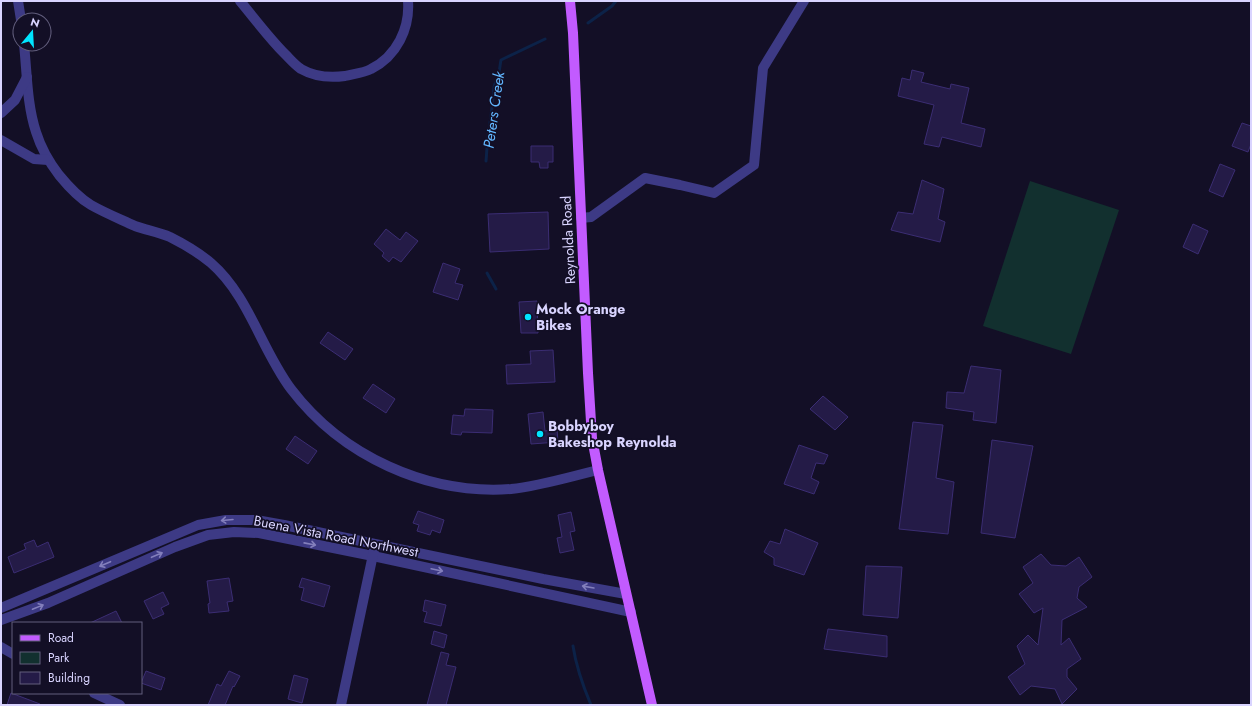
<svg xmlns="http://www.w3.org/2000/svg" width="1252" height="706" font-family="Jost,sans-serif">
<rect width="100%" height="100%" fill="#130f26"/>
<polygon fill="#12302f" points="1030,181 1119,210 1071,354 983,326"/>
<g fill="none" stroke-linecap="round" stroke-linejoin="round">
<g stroke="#0c2248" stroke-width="3">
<polyline points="588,23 612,6 616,1"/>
<path d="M 486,161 C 487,151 487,140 489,130 C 491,116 493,101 494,87 C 495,82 499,77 499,72 C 500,68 500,65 501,60 L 545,39"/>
<polyline points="487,273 496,289"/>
<path d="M 573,646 C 576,666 583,686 591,705"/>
</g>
</g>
<g fill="#241b47" stroke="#3b2d73">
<polygon points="912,70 924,73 921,82 950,89 951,84 969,88 961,123 985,129 981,147 942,137 939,147 924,144 934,105 898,96 902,78 910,80"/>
<polygon points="1242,123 1251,126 1251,144 1248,152 1232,146"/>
<polygon points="531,146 553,146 553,162 548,162 548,168 540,168 539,162 531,162"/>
<polygon points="1220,164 1235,170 1223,197 1209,191"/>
<polygon points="922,180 944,189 938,219 945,222 940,242 891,230 898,212 913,214"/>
<polygon points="548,212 549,249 490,252 488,214"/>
<polygon points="1193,224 1208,231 1198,254 1183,247"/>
<polygon points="386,229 400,240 406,232 418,241 401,262 393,257 389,262 382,256 384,253 374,244"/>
<polygon points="443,263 460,269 455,283 463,285 458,300 433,292"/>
<polygon points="537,301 538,333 521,333 519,302"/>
<polygon points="328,332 353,349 345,360 320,343"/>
<polygon points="553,350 555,382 507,384 506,365 531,364 530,351"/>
<polygon points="971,366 1001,370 996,423 973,420 974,412 946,408 947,392 964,393"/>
<polygon points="373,384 395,399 386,413 363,398"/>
<polygon points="823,396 848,417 835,430 810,409"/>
<polygon points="465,409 493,410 492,433 462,432 461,435 451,434 453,415 464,416"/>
<polygon points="543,412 545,431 557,429 558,442 531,444 528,414"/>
<polygon points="913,422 943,425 936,478 954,482 948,534 899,529"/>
<polygon points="295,436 317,451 308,464 286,449"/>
<polygon points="992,440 1033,446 1015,538 981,533"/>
<polygon points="799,445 828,455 824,464 816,463 811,478 819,482 814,494 784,484"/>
<polygon points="418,511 444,520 440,533 432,530 430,535 417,531 419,525 413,523"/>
<polygon points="571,512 575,531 570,532 574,550 560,553 557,538 562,537 558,515"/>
<polygon points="785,529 818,543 804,575 774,565 774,558 764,552 770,541 780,544"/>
<polygon points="34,540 37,547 48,542 54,557 14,573 8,557 26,549 24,544"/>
<polygon points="1041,554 1051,565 1066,566 1079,557 1092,577 1079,587 1077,598 1087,607 1062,620 1061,645 1069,638 1081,659 1067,669 1067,677 1077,689 1062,704 1055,689 1031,686 1020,695 1008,677 1025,664 1017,646 1028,635 1038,645 1043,608 1034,613 1019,594 1033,583 1023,567"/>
<polygon points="866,566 902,567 898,618 863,615"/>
<polygon points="229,578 233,601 227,602 229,611 209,613 208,604 210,603 207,581"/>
<polygon points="302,578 330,586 324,607 301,600 304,588 299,587"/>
<polygon points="163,592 169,604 161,608 164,614 153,619 144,601"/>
<polygon points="425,600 446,605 441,626 424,622 427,612 423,611"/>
<polygon points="116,611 122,623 90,623"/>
<polygon points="828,629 887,636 887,657 824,649"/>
<polygon points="434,631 447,635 444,648 431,644"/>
<polygon points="441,652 449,654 446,665 456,667 446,705 427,705"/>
<polygon points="146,671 165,678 161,690 141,683"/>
<polygon points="229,671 240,676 234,687 233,686 225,705 208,705 217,684 221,686"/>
<polygon points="294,675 308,679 302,703 288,699"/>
<polygon points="11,693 40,704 40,705 7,705"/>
</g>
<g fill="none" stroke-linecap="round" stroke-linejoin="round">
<g stroke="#3d3a85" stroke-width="10">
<polyline points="18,1 21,20"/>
<path d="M 240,1 C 255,19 269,38 285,54 C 290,59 295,65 301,69 C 315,77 330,78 345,76 C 353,74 364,73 371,69 C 397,56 410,28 408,1"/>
<path d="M 24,44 C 27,73 27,105 36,132 C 41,148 49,162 59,175 C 68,186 79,198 91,205 C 105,213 120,219 135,226 C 146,230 159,232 170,237 C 184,244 199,253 211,263 C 249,296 261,349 291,389 C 342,456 427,495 511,489 C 540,486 569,477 598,470"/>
<polyline points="1,113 15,100 27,77"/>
<polyline points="1,140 34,159 48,160"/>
<polyline points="581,218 591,217 645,178 680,185 714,193 754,165 763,68 804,1"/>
<polyline points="1,608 198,525 226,520 256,520 284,525 543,579 626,594"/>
<polyline points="1,620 48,603 175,547 208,535 234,532 259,533 373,556 631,612"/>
<polyline points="1,647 13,654"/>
<polyline points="94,693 120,705"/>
<polyline points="341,705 374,550"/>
</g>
<polyline stroke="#c25bff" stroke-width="10" points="570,1 573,33 588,373 592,438 598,470 652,705"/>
</g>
<defs><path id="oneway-shaft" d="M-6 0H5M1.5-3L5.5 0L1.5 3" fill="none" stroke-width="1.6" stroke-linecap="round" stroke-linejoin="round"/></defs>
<g stroke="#837fbc">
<use href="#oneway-shaft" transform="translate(227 520) rotate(175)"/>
<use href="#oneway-shaft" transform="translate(310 544) rotate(11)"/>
<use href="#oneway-shaft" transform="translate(157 555) rotate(-23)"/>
<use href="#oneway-shaft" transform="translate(105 564) rotate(157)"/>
<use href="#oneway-shaft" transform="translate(437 570) rotate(12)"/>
<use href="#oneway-shaft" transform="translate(588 587) rotate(-170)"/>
<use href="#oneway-shaft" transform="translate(38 607) rotate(-22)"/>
</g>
<g fill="#00e5ff" stroke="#130f26" stroke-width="1.5">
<circle cx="528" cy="317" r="4"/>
<circle cx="540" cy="434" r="4"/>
</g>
<g text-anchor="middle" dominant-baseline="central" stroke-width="3.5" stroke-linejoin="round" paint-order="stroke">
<g font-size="14" fill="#d9d4ff" stroke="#130f26">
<text transform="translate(568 240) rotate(-93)">Reynolda Road</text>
<text transform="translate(336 536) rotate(11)">Buena Vista Road Northwest</text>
</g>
<g font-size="14" font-weight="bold" fill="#d9d4ff" stroke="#130f26" text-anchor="start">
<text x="536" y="309">Mock Orange<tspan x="536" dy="16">Bikes</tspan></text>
<text x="548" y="426">Bobbyboy<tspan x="548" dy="16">Bakeshop Reynolda</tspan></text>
</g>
<g font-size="15" font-style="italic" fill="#62b6ff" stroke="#130f26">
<text transform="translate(494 110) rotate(-82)">Peters Creek</text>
</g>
</g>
<rect width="1252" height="706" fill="none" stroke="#d9d4ff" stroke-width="4"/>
<rect x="12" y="622" width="130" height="72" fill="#130f26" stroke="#625e7d"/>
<rect x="20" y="635" width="20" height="6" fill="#c25bff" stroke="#625e7d"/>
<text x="48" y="642" font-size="12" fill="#d9d4ff">Road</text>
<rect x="20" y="652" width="20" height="12" fill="#12302f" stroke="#625e7d"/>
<text x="48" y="662" font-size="12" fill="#d9d4ff">Park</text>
<rect x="20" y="672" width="20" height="12" fill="#241b47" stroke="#625e7d"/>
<text x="48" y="682" font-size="12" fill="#d9d4ff">Building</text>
<g transform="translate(32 32) rotate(18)"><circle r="19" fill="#130f26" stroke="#625e7d"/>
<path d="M0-3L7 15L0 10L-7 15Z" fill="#00e5ff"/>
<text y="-6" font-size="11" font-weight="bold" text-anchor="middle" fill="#d9d4ff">N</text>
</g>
</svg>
